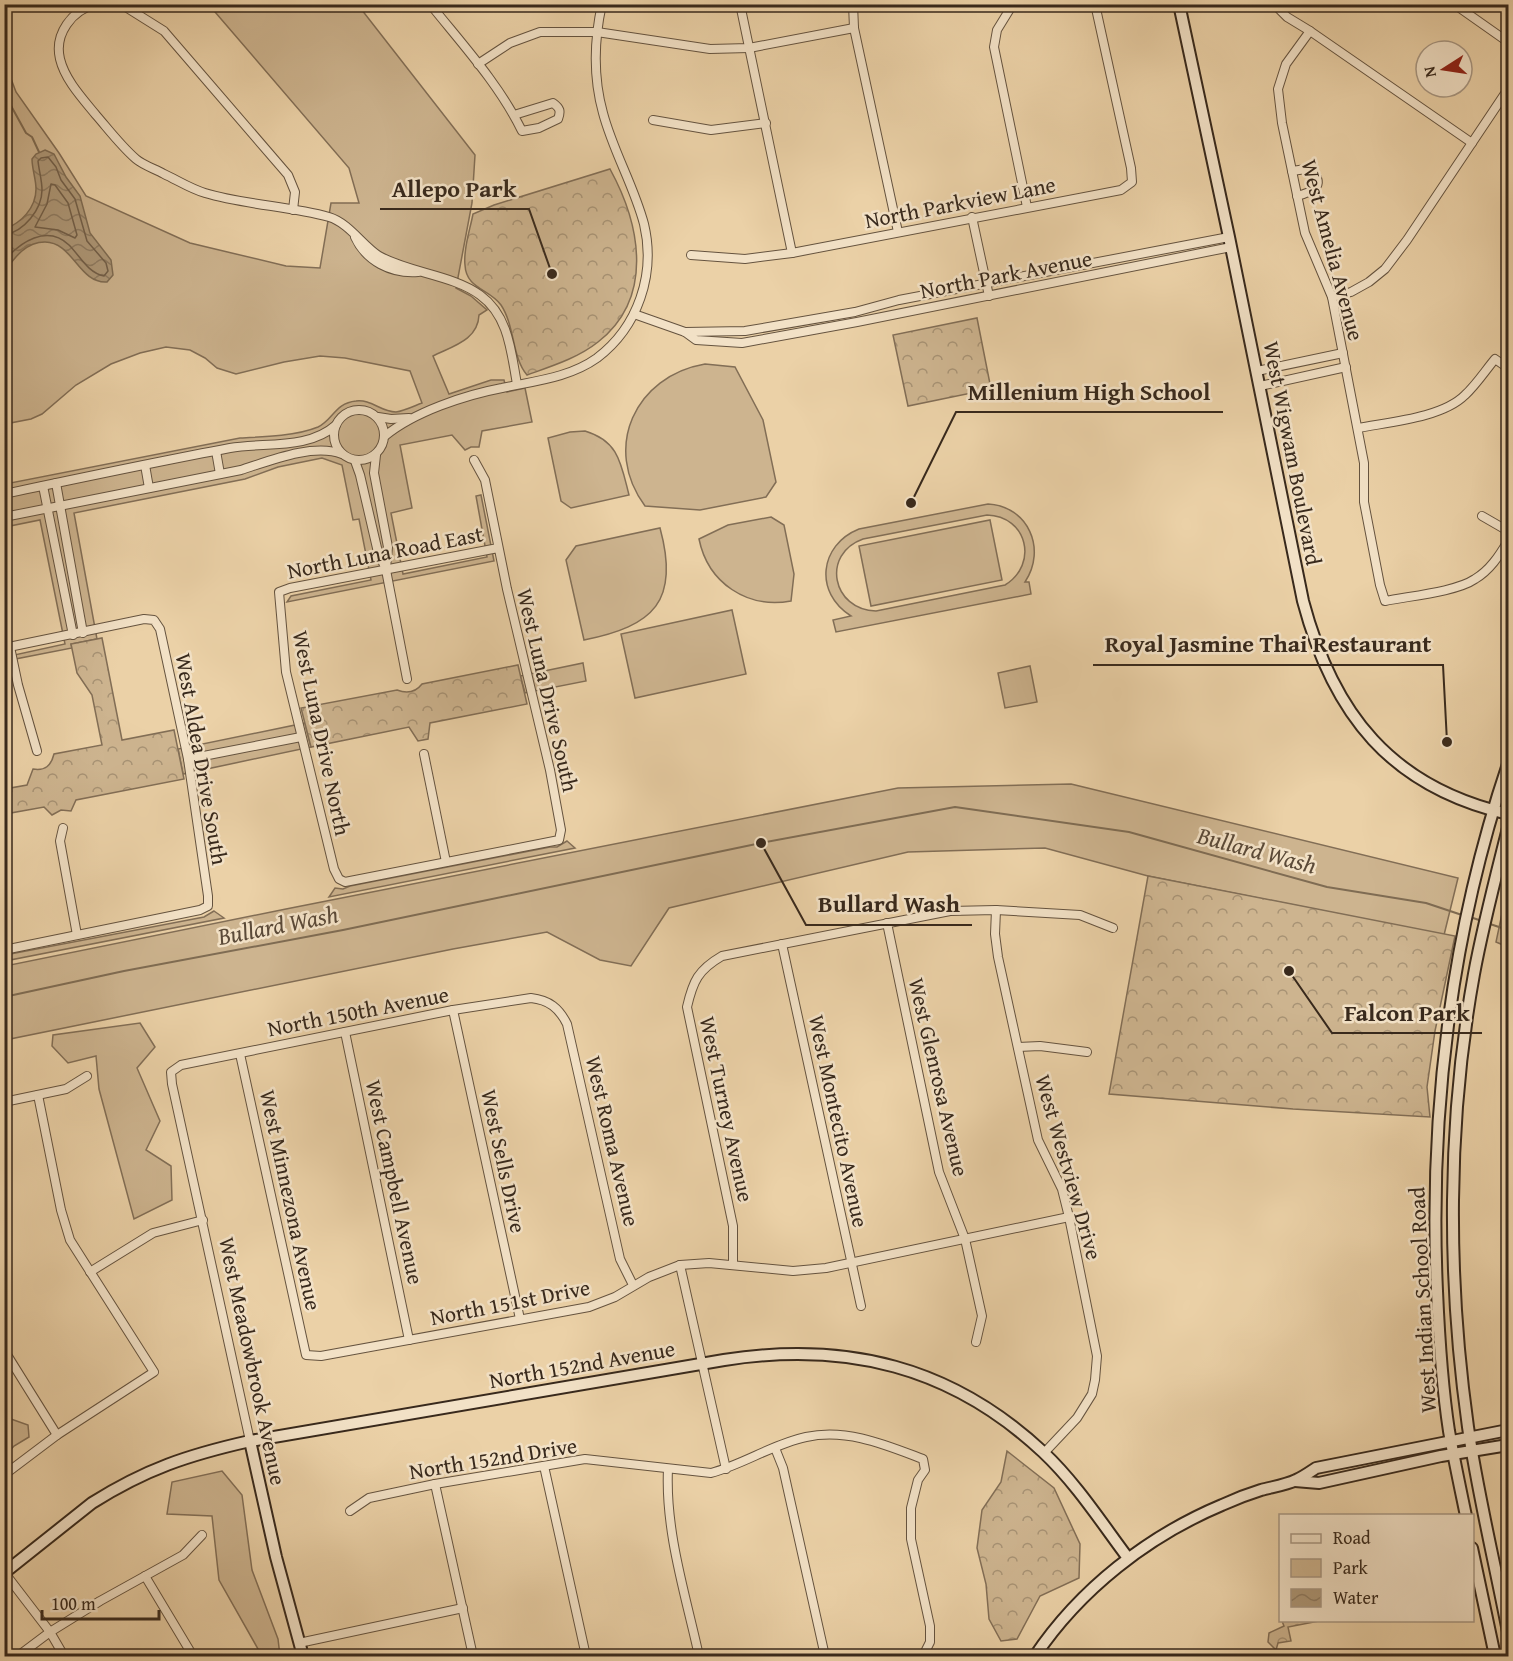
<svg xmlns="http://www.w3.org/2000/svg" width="1513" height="1661" font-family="'Gentium Book Plus',serif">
<defs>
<pattern id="forest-crowns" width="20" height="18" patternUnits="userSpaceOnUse" patternTransform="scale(1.5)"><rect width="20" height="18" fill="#cdb48f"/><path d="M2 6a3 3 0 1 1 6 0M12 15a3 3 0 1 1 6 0" fill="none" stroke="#a79274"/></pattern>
<pattern id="water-waves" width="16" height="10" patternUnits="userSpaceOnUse" patternTransform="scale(1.5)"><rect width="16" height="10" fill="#ae9878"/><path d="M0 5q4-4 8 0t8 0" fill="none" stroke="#8f7c62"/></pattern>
</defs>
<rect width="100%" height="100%" fill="#ebd1a7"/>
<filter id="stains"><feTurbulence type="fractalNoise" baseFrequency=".00333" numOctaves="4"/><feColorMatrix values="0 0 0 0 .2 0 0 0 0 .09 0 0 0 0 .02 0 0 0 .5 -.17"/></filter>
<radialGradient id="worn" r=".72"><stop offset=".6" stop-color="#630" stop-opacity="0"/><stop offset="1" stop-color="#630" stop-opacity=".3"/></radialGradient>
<g fill="#cdb48f" stroke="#826e56" stroke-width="1.5" fill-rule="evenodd">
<path d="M 209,5 L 358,5 L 475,155 L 472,203 L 456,288 L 471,296 L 487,310 L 479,315 C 478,340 453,346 433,356 L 449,394 L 491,380 L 504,380 L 507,392 L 525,388 L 532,422 L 482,431 L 479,447 L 471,447 L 465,450 L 452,435 L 400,445 L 412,508 L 391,513 L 403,574 L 487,557 L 476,496 L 481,495 L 494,561 L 287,602 L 291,596 L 371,580 L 359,519 L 353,520 L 342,465 L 322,458 L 278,467 L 245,479 L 74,513 L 97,639 L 71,644 L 72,648 L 5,661 L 5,657 L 65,644 L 40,520 L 5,527 L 5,484 L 240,438 C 264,437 296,436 318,427 C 333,420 335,403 356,401 C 371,399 381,412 396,412 C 404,411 414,406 422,403 L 410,371 L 345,358 L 320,356 L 284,362 L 236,374 L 217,368 L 205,358 L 190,350 L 166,347 L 140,353 L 111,364 L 76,385 L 42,414 L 31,419 L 5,424 L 4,60 L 16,92 L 59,153 L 86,196 L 190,243 L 286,266 L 320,268 L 331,203 L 359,203 L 349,168 Z"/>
<path d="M 705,364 L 735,367 L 763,420 L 776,482 L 766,497 L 700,510 L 645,506 C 602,448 635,376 705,364 Z"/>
<path d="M 585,431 C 619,441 621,464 629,495 L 571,508 L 561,501 L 548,438 L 570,432 Z"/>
<path d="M 988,504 C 1028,506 1047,549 1025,582 L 1029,582 L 1031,594 L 836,632 L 833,620 L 851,616 C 814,593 819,545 859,529 ZM 987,515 C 1027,516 1039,564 1005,585 L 876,611 C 832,610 821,554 863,539 Z"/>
<path d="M 771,517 L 784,525 L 794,574 L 791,601 C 747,609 708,583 699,539 L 728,525 Z"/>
<polygon points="990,520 1002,580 871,606 859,546"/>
<path d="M 660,528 C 680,601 654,626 584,640 L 566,560 L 576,546 Z"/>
<polygon points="732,610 746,674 635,698 621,634"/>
<polygon points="583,663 586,681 525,693 520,676"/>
<polygon points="1030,666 1037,702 1005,708 998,673"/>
<polygon points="305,723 311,747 183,774 178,749"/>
<polygon points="1071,784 1458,878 1444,935 1148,876 1045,848 908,852 669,908 631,966 600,960 547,932 453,949 5,1040 5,966 286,909 898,788"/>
<polygon points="567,841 575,848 329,897 335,888 343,889 350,886 550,847 557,847"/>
<polygon points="1508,885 1508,947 1496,942"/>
<polygon points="214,911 224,918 5,961 5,955 204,917"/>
<polygon points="140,1023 155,1047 137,1068 160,1121 146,1150 171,1166 172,1200 134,1219 99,1089 96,1056 68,1063 52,1046 53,1035"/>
<polygon points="11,1419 28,1425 29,1437 14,1446 5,1456 5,1425"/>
<polygon points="222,1471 242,1495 252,1570 278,1639 280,1656 262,1656 219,1580 212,1516 167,1514 172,1482"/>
</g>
<g fill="url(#forest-crowns)" stroke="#826e56" stroke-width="1.5">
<path d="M 610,169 C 640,224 655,297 598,342 C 578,358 552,366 527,375 C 512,358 515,326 501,305 C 490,289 466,289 465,265 C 463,249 470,230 473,214 L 494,205 Z"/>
<polygon points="977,318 991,389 908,406 893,335"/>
<path d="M 102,638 L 122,740 L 174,730 L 184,779 L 76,800 L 71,811 L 61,810 L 52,815 L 44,807 L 5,814 L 5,789 L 27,785 L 33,769 C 45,771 51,766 54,754 L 102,745 L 92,695 L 77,673 L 71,644 Z"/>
<path d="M 518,665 L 527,704 L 430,723 L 428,739 L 418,741 L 409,727 L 311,747 L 301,708 L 397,690 C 407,694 415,693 422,684 Z"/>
<polygon points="1148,876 1455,936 1435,1031 1427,1087 1430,1117 1293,1109 1109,1094"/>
<polygon points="1007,1451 1054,1488 1080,1544 1079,1578 1040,1596 1017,1639 1001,1641 989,1619 986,1584 977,1548 982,1510 1001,1482"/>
<polygon points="1282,1621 1319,1621 1288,1627 1291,1641 1278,1643 1276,1650 1268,1642 1269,1633 1284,1626"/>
</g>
<path fill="url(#water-waves)" stroke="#7f6c53" stroke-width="1.5" d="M 45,150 L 54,154 L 66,177 L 80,196 L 90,233 L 111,260 L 113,275 L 107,282 C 79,284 73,242 45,242 C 26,242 15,257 5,271 L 5,229 C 21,223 36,208 36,189 C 36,179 32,169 32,159 L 36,154 Z"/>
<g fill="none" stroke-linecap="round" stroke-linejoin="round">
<g stroke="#73604a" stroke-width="1.5">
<polygon points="51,184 55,185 68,203 77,235 75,238 58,230 35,227 47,204"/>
<path d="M 4,235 C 24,232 42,209 42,190 C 42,180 39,171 38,161 L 41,158 L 48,157 L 56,167 L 61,180 L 75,199 L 87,241 L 106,263 L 108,271 L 104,276 C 88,273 80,256 69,245 C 47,224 20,242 4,261"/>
</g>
<g stroke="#7f6c53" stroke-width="2">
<polyline points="4,93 26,133 32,137 39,152"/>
<polyline points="1470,917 1482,921"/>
<polyline points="1487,923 1508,930"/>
<polyline points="4,997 124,971 343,930 761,843 955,807 1129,832 1327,887 1426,903 1465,916"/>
</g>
<g stroke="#65533f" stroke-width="10">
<g id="street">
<path d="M 96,4 C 72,10 54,34 60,59 C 65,80 83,99 96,115 C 109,130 121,146 136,159 C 143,165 155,169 164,174 C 177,180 191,189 205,193 C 245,205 289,206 329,217 C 349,223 362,245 379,256 C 410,273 453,275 480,295 C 509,316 511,352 517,384"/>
<polyline points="121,4 164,31 288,175 295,192 293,210"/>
<path d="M 430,4 C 462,44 499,84 522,131 L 539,128 L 558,119 C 561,111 560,108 553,103 L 514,115"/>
<polyline points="740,4 792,253"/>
<polyline points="853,4 854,28 898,232"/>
<polyline points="1013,4 997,30 994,47 1027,207"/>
<path d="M 1274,4 L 1287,17 L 1310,31 L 1286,64 L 1278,89 L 1282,123 L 1305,233 L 1332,297 L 1364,463 L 1364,502 L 1380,585 L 1385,601 C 1409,596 1456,592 1475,579 C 1490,570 1499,556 1508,541"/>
<polyline points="1454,4 1508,42"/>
<polyline points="1310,31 1472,143"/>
<polyline points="478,64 510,43 540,32 597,32 710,49 749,48 854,28"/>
<polyline points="653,120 711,130 766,123"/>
<path d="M 1292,171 L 1306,169 L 1312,170 C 1326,187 1312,192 1297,196"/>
<polyline points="972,217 989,296"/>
<path d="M 355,237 C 366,261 391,274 418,272"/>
<polyline points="691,255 745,259 792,253 1121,190 1132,182 1131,168 1095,4"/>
<polyline points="1332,297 1351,292 1369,282 1385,269 1407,240 1508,89"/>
<polyline points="634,314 685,332 696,340 742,343 857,322 1231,247"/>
<polyline points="685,332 745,331 855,312 899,300 1229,237"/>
<polyline points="1257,371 1343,353"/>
<polyline points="1260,386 1346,367"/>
<circle cx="359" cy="435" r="25"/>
<polyline points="378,417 391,419 409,418"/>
<path d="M 1358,428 C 1389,422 1442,418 1465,395 C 1476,385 1485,371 1495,359 L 1508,368"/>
<path d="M 385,436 C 414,412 465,395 502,388 C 534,381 569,378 597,358 C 638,327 656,274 644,224 C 634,186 613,151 603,113 C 593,77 594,40 602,4"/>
<polyline points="216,451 220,474"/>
<polyline points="376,455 374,473 388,547 386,568"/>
<polyline points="474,460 485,480 507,589 550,770 561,830 559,840 345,882 339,879 334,869 286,672 279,592 290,588 498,548"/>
<polyline points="355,461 360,475 377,548 386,570 407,679"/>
<polyline points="145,465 149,488"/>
<polyline points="56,483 83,633"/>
<polyline points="43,486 73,635"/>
<path d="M 4,494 C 80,478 155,462 230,448 C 265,442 308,450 336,425"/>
<polyline points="1482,516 1508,531"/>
<path d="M 4,517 L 241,470 C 269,461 313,443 342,454"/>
<polyline points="10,647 18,685 37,751"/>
<polyline points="4,648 144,619 154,620 160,629 188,759 208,896 208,906 200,910 4,950"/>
<polyline points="424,754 446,862"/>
<polyline points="188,759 301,737"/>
<polyline points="63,828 60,841 77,935"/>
<polyline points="996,910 995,934 998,957 1038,1140 1062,1189 1069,1217 1097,1356 1095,1380 1092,1394 1077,1418 1044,1453"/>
<polyline points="887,923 939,1172 965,1239 982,1316 976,1342"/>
<polyline points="782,944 861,1306"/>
<polyline points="453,1010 520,1319"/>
<polyline points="345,1032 409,1340"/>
<polyline points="1018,1047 1040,1046 1087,1052"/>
<polyline points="240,1054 306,1355 321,1356 589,1307 615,1297 649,1277 680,1265 709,1263 793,1271 826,1268 1069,1217"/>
<polyline points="4,1102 66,1089 87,1076"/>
<polyline points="1508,1167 1508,1282"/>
<polyline points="680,1265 726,1469"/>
<path d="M 733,1265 L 733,1226 L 687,1007 C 693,981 698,970 722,956 L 950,911 L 996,910 L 1080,915 L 1113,928"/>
<polyline points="90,1272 153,1233 203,1220"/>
<polyline points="4,1350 57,1435"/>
<path d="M 250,1441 L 172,1084 L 171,1072 L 181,1065 L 453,1010 L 531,998 C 549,1000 559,1008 567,1024 L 620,1259 L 633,1285"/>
<polyline points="775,1448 783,1468 825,1656"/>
<polyline points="544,1466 586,1656"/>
<path d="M 668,1469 C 665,1532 686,1596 699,1656"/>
<polyline points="4,1475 57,1435 154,1372 70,1240 61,1210 38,1095"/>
<polyline points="435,1484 473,1656"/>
<path d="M 350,1511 L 369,1498 L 435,1484 L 585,1459 L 711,1473 C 744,1464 773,1444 806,1437 C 847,1428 886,1445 923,1459 L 925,1470 L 918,1480 L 911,1508 L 911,1539 L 930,1626 L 930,1642 L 923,1656"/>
<polyline points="4,1572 50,1632 64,1656"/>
<polyline points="145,1576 193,1656"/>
<polyline points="299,1643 463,1608"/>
<polyline points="1039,1649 1049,1656"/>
<polyline points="18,1656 50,1632 100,1601 183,1555 202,1535"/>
<polyline points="1133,1656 1136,1655 1137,1656"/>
</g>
</g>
<g stroke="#38291c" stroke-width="14">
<g id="secondary">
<path d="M 1179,4 L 1229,237 L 1303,601 C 1333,714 1391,787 1508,814"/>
<path d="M 1508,828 C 1496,876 1483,925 1474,974 C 1447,1122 1447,1278 1468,1427 C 1478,1495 1495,1564 1508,1632"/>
<polyline points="250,1441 276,1557 303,1656"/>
<polyline points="1295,1481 1319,1483 1441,1456 1508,1445"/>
<path d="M 1466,1516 C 1460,1487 1454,1459 1449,1431 C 1442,1385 1439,1338 1437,1291 C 1429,1113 1451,933 1508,764"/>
<polyline points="1472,1548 1495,1656"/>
<path d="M 4,1573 L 92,1503 C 146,1469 188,1455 250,1441 L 724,1360 C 846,1341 951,1366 1043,1452 C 1076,1483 1101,1522 1128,1558"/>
<path d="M 1035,1656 C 1080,1589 1148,1536 1222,1505 C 1235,1499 1248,1494 1261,1490 C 1272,1487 1286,1485 1296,1480 C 1303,1477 1310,1472 1316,1468 L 1508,1430"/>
</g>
</g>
<use href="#street" stroke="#f2e1c6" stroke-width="8"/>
<use href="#secondary" stroke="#f2e1c6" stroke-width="10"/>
</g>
<g text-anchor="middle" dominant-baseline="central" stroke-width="5" stroke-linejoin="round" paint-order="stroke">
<g font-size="22" fill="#38291c" stroke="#f2e1c6">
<text transform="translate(960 202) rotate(-11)">North Parkview Lane</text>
<text transform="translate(1333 250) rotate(75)">West Amelia Avenue</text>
<text transform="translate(1006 274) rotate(-11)">North Park Avenue</text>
<text transform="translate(1293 453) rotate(79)">West Wigwam Boulevard</text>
<text transform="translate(385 552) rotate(-11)">North Luna Road East</text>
<text transform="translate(548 690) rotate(77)">West Luna Drive South</text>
<text transform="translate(322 733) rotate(78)">West Luna Drive North</text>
<text transform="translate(202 759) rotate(80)">West Aldea Drive South</text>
<text transform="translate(358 1011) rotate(-11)">North 150th Avenue</text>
<text transform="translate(939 1077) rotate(77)">West Glenrosa Avenue</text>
<text transform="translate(727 1109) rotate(78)">West Turney Avenue</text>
<text transform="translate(839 1121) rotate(78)">West Montecito Avenue</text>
<text transform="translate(613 1141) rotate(77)">West Roma Avenue</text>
<text transform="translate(504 1161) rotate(78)">West Sells Drive</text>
<text transform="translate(1069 1167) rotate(74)">West Westview Drive</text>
<text transform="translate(395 1182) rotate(78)">West Campbell Avenue</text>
<text transform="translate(291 1200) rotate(78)">West Minnezona Avenue</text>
<text transform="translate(1422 1300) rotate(-93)">West Indian School Road</text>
<text transform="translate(510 1302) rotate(-11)">North 151st Drive</text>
<text transform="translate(253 1361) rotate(78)">West Meadowbrook Avenue</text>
<text transform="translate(582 1364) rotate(-10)">North 152nd Avenue</text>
<text transform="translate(493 1458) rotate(-9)">North 152nd Drive</text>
</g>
<g font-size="24" font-style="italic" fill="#5b4a38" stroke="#f2e1c6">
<text transform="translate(1257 850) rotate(15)">Bullard Wash</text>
<text transform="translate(278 925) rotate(-11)">Bullard Wash</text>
</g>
</g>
<path fill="none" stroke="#38291c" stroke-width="2" d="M552 274L529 209H380M911 503L956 412H1223M1447 742L1443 665H1093M761 843L806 925H972M1289 971L1332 1033H1482"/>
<g fill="#38291c" stroke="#f2e1c6" stroke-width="2">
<circle cx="552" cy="274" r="6"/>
<circle cx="911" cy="503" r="6"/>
<circle cx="1447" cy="742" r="6"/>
<circle cx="761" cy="843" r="6"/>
<circle cx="1289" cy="971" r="6"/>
</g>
<g font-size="24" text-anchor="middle" font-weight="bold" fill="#38291c" stroke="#f2e1c6" stroke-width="5" stroke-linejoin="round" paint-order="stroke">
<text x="454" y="197">Allepo Park</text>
<text x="1089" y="400">Millenium High School</text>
<text x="1268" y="652">Royal Jasmine Thai Restaurant</text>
<text x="889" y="912">Bullard Wash</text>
<text x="1407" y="1021">Falcon Park</text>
</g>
<rect width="1513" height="1661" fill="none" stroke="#ebd1a7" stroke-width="24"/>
<rect x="6" y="6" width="1501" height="1649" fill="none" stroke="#38291c" stroke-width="3"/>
<rect x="12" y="12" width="1489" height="1637" fill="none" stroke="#38291c" stroke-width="1.5"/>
<rect x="1279" y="1514" width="195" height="108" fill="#f2e1c6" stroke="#a89782" stroke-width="1.5"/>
<rect x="1291" y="1534" width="30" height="9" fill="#f2e1c6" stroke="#a89782" stroke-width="1.5"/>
<text x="1333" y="1544" font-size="18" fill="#38291c">Road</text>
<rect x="1291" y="1559" width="30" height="18" fill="#cdb48f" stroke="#a89782" stroke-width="1.5"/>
<text x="1333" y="1574" font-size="18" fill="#38291c">Park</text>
<rect x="1291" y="1589" width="30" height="18" fill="url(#water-waves)" stroke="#a89782" stroke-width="1.5"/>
<text x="1333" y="1604" font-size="18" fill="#38291c">Water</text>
<g transform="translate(1444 69) rotate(258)"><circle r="28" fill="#f2e1c6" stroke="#a89782" stroke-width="1.5"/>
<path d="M0-4.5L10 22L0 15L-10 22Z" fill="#8f2418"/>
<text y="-9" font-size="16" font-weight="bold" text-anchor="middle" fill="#38291c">N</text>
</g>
<path d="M42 1610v9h117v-9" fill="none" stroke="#38291c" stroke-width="3"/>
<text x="51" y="1610" font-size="18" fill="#38291c" stroke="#f2e1c6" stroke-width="4.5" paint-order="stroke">100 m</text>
<rect width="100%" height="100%" filter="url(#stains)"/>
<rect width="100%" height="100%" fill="url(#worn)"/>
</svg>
